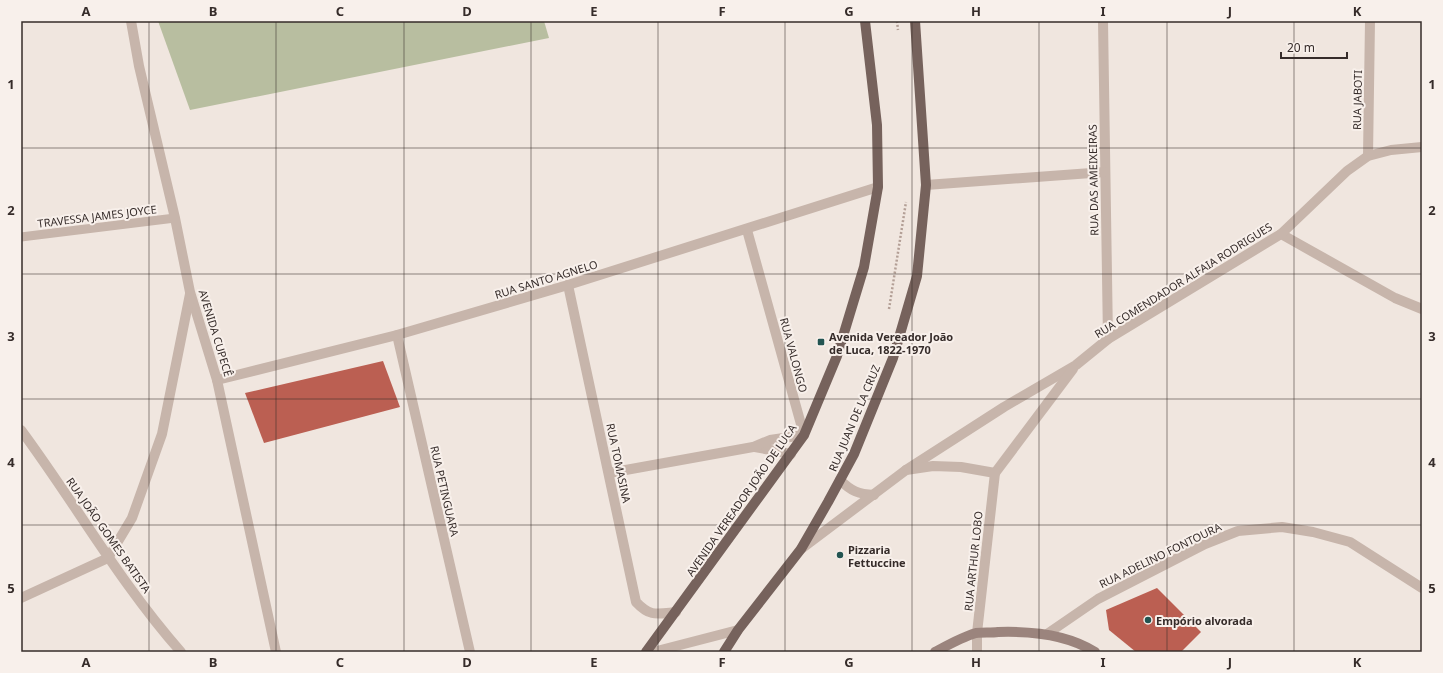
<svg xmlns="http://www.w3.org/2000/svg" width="1443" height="673" font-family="'Noto Sans',sans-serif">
<rect width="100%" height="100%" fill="#f0e6df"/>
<polygon fill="#b8bea0" points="158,21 544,21 549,38 190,110"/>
<g fill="#bb5f52">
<polygon points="383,361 400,407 264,443 245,393"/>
<polygon points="1157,588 1201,632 1181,652 1136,652 1109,630 1106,610"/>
</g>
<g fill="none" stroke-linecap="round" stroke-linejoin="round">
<g stroke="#b39f96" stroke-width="2.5" stroke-dasharray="2 2" stroke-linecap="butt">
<polyline points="897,21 898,30"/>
<polyline points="889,309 906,202"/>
</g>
<polyline stroke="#c7b5ab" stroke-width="9" points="21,237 175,218"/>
<g stroke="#c7b5ab" stroke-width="10">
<polyline points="1103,21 1108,339"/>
<polyline points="1368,156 1370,21"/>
<polyline points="926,185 1105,172"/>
<polyline points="1281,234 1395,298 1422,309"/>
<path d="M 568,285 L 636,602 C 650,617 657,614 676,612"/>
<polyline points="397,335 470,652"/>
<polyline points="217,380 397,335 568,285 878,187"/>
<polyline points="755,447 791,454"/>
<polyline points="906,470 1004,407 1076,365 1108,339 1281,234 1347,171 1368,156 1391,150 1422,147"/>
<polyline points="609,473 753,447 770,440 804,435 747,230"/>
<polyline points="995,473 1073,369"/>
<polyline points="21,598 108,558"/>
<polyline points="977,633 977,652"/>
<polyline points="1047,634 1098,599 1205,544 1238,531 1282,527 1313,532 1350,542 1422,588"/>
</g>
<g stroke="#c7b5ab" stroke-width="10">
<polyline points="131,21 139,66 175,218 190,292 217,380 276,652"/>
<path d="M 21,430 C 75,503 120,583 181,652"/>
<path d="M 840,480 C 851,491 858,494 874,495"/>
<polyline points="801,549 906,470 933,466 961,467 995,473 977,633"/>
<polyline points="108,558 132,518 162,434 190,294"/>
<polyline points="653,652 738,630"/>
</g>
<path stroke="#9b847d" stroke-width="10" d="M 935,652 C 948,645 962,637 976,633 C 983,632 991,633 998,632 C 1030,631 1067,634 1095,652"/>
<g stroke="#76625c" stroke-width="10">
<polyline points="646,652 804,435 837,356 864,267 878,187 877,125 865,21"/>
<polyline points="724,652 738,630 801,549 828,502 854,454 893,358 917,276 926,185 915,21"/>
</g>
</g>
<path fill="none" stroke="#362c2a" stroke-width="1" stroke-opacity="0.55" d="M 149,21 L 149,652M 276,21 L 276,652M 404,21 L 404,652M 531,21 L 531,652M 658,21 L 658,652M 785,21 L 785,652M 912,21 L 912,652M 1039,21 L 1039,652M 1167,21 L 1167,652M 1294,21 L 1294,652M 21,148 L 1422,148M 21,274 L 1422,274M 21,399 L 1422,399M 21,525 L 1422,525"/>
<g fill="#235451" stroke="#f8f0eb" stroke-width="1.5">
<rect x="817" y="338" width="8" height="8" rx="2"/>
<circle cx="840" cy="555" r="4"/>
<circle cx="1148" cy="620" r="4"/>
</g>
<g text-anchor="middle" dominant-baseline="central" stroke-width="4" stroke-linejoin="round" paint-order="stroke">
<g font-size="11" fill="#362c2a" stroke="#f8f0eb">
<text transform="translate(1357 100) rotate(-89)">RUA JABOTI</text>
<text transform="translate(1093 180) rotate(-91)">RUA DAS AMEIXEIRAS</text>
<text transform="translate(97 216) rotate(-7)">TRAVESSA JAMES JOYCE</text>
<text transform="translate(546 279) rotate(-17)">RUA SANTO AGNELO</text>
<text transform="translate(1183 280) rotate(-32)">RUA COMENDADOR ALFAIA RODRIGUES</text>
<text transform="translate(216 333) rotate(73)">AVENIDA CUPECÊ</text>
<text transform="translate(794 355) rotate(75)">RUA VALONGO</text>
<text transform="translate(854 418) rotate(-67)">RUA JUAN DE LA CRUZ</text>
<text transform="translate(619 463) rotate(78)">RUA TOMASINA</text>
<text transform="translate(445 491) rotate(77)">RUA PETINGUARA</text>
<text transform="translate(741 500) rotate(-55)">AVENIDA VEREADOR JOÃO DE LUCA</text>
<text transform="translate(109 535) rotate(55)">RUA JOÃO GOMES BATISTA</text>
<text transform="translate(1160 555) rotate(-26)">RUA ADELINO FONTOURA</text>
<text transform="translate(973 561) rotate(-84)">RUA ARTHUR LOBO</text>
</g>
<g font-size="11" font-weight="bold" fill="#362c2a" stroke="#f8f0eb" text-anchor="start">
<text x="829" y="336">Avenida Vereador João<tspan x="829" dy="13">de Luca, 1822-1970</tspan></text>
<text x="848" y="549">Pizzaria<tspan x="848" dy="13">Fettuccine</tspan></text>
<text x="1156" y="620">Empório alvorada</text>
</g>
</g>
<rect width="1443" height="673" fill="none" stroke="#f8f0eb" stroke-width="44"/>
<path d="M1281 52v6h66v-6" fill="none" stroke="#362c2a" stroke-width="2"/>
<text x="1287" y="52" font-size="12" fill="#362c2a" stroke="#f8f0eb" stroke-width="3" paint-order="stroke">20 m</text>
<rect x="22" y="22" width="1399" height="629" fill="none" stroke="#362c2a" stroke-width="1.5"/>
<g font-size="13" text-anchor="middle" font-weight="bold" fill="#362c2a">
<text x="86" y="16">A</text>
<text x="213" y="16">B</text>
<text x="340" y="16">C</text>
<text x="467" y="16">D</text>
<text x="594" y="16">E</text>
<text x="722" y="16">F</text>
<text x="849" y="16">G</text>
<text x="976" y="16">H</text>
<text x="1103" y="16">I</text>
<text x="1230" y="16">J</text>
<text x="1357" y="16">K</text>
<text x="11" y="89">1</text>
<text x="1432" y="89">1</text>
<text x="11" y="215">2</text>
<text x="1432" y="215">2</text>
<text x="11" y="341">3</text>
<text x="1432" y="341">3</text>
<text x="11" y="467">4</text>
<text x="1432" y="467">4</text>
<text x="11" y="593">5</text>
<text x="1432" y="593">5</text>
<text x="86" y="667">A</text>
<text x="213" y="667">B</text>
<text x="340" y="667">C</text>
<text x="467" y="667">D</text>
<text x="594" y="667">E</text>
<text x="722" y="667">F</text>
<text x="849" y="667">G</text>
<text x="976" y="667">H</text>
<text x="1103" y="667">I</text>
<text x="1230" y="667">J</text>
<text x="1357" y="667">K</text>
</g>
</svg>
